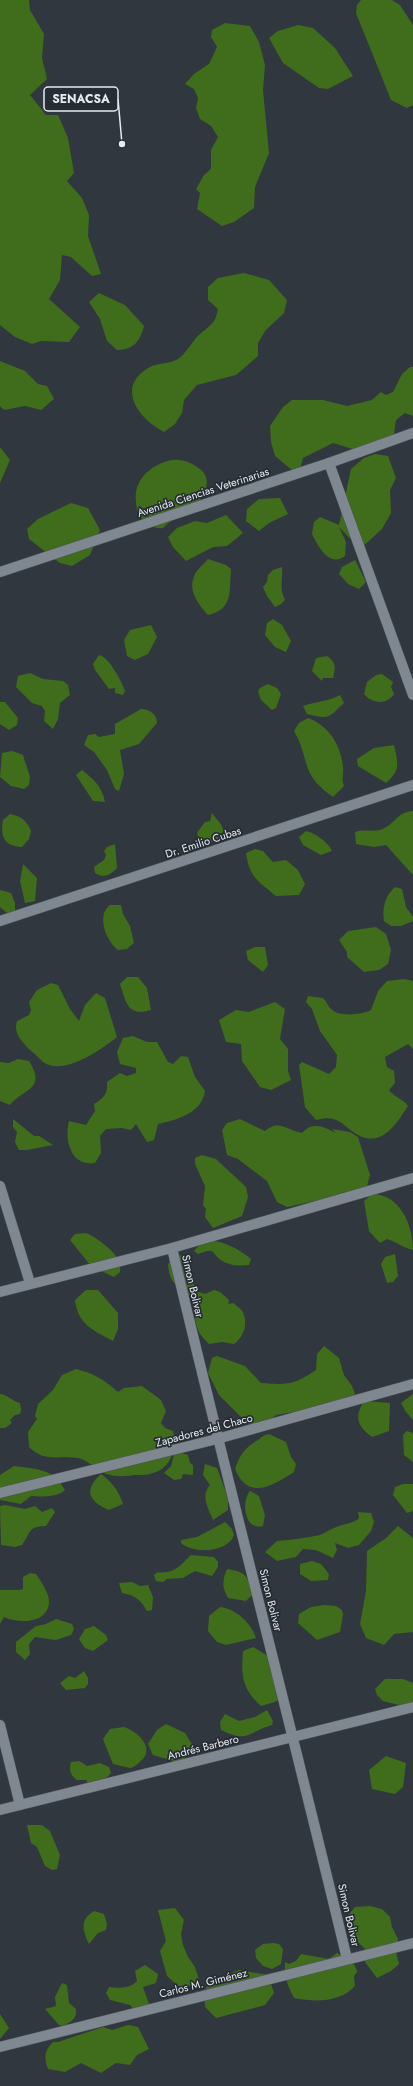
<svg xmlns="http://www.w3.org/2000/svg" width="413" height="2086" font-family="Jost,sans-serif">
<rect width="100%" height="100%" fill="#30373e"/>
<g fill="#406d1b">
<polygon points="0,0 29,0 30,10 44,34 42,58 47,79 30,95 46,115 58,115 68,138 74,173 67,181 82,198 89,215 88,236 101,274 92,276 71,257 62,255 60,280 49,299 80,327 69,342 41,341 32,344 15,337 0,325"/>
<polygon points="361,0 392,0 400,5 413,25 413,105 407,108 391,100 356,13 357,5"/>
<polygon points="225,23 250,26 259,42 265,65 263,90 269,153 255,187 254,208 234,222 222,226 197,209 200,193 196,189 204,175 211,169 211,150 218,137 211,126 200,119 196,108 198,98 194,89 185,84 194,74 209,64 217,47 211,37 212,30"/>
<polygon points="298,25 313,28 335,48 353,76 328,89 319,88 283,63 269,38 278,31"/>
<path d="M 244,273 L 269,280 L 287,300 L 284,313 L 265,331 L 258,343 L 258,356 L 236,375 L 197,385 L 184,400 L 182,413 L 175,424 L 164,432 C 137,418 114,385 152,366 C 160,363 170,364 178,359 C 186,353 190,345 196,338 C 201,332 210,327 214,321 C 216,318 217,313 218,309 L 208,300 L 208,287 L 218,278 Z"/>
<path d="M 99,293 L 125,305 L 144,326 C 140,341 134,350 117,350 L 107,341 L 100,319 L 89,302 Z"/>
<polygon points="0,361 25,371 38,384 47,386 54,399 41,410 25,406 4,410 0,406"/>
<polygon points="410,367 413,367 413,416 405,413 396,420 393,440 359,451 333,443 303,458 300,469 292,470 275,456 271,442 270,426 283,407 292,400 323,400 347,406 372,400 381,392 386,395 393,392 402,374"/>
<polygon points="0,447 10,460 0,483"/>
<path d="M 375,454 L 388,456 L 396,478 L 390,490 L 391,513 L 382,529 L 360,549 L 339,527 L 346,542 L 345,556 C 329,568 318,546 312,534 L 314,522 L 320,517 L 339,525 L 351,469 L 364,458 Z"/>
<path d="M 172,460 C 183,459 193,463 201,470 C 214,480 202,502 191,509 C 180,516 173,518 163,528 C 156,529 152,526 146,522 C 138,516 137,512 136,502 C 133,479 152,464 172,460 Z"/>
<polygon points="280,498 288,514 269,523 259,531 246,521 247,509 259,499"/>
<polygon points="71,503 88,508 100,530 90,555 72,566 60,563 29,539 27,529 38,519"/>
<polygon points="226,515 243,533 227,546 213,547 186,561 173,547 168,537 177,528 195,521 207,523"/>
<path d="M 208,559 L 226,565 L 231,569 C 229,591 234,609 208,615 C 198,604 187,590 195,574 C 197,569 204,564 208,559 Z"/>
<polygon points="355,560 366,582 359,589 348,584 339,574 342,567"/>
<path d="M 282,567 C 283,581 279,588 285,600 L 281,604 L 275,607 L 267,596 L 263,587 L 267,582 L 268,575 L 273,570 Z"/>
<polygon points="273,619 282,625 291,641 286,652 275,647 265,635 267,623"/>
<polygon points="151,625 157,637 148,654 135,660 127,656 124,640 130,630"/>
<path d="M 99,655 C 109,657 121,680 125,691 L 123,695 L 115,693 L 115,688 L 109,689 L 95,670 L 93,664 Z"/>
<path d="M 327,656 C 336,662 336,667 333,678 L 323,678 L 322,681 L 312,671 L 316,658 Z"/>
<polygon points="30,673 43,679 63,681 68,685 70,695 60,703 58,719 53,729 44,721 45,711 42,706 32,703 16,687 18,676"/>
<path d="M 382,674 L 393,682 L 391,687 L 394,694 C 387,705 372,704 364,694 L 367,682 L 376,675 Z"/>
<polygon points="268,684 277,688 281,694 276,708 272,710 261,700 258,691 260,688"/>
<path d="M 340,695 L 344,703 C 327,719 330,719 307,714 L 303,706 C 316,701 328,702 340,695 Z"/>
<polygon points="0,702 5,702 18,718 17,725 9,730 0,724"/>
<path d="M 141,709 C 149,709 157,714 157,723 L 139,744 L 120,750 L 124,774 L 119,791 L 115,789 L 107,770 L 94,752 L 84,745 L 88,735 L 95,734 L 99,737 L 115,734 L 115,724 Z"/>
<path d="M 308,718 C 329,726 341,745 343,767 C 344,774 341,779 344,786 L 333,797 C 299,773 311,761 294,731 L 299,723 Z"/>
<path d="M 394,745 C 398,763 401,770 386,783 L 358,766 L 357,759 L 374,748 Z"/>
<polygon points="12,751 23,755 30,777 29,785 24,789 11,786 0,777 2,753"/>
<path d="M 82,770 C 94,780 102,786 105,802 L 93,801 L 76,775 Z"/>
<path d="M 413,811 L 413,875 L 386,845 L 374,847 L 356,844 L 355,832 C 364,829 372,832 380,830 C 394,826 396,812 413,811 Z"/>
<path d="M 212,813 L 220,823 L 226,834 C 220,842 211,843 201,843 L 197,833 L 205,822 L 210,821 Z"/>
<path d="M 10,814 C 21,816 27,821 31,831 L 29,839 L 22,847 C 4,846 0,837 3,820 Z"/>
<path d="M 306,831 C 315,833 328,842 332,851 L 321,855 L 303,845 L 299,837 Z"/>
<path d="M 115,844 L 117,868 C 110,875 104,879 95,873 L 94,867 L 104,860 L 106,855 L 104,851 L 107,847 Z"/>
<path d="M 255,849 L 263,851 L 273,862 L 286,860 L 298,870 L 305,884 L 299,895 L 276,896 C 259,882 249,877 246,853 Z"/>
<polygon points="23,864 37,878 35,901 25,903 20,881"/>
<path d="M 395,887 L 402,889 L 406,907 L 413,917 L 413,921 L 401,926 L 391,926 L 384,921 C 382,908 385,896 395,887 Z"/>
<polygon points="0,890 11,893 15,903 15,913 7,913 0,907"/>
<path d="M 110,905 L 121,905 L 123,914 L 130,926 L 134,943 L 127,949 L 118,950 C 106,941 96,915 110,905 Z"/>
<polygon points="376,927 386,934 391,950 388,964 379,970 364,972 347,957 347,952 339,940 348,931"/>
<polygon points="255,947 265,947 268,965 263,972 248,960 246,951"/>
<path d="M 127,977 L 138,977 L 147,988 L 151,1010 C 128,1017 126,1003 120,984 Z"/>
<path d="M 404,979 L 413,981 L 413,1049 L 408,1044 L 385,1057 L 387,1067 L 394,1071 L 395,1083 L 389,1090 C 394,1097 403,1099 408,1106 C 397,1123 382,1148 358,1135 C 341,1125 339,1114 316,1120 L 305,1107 L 299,1065 L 302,1062 L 329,1074 L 336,1067 L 337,1055 L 320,1031 L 312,1009 L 306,1002 L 308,996 L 323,998 C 326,1001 328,1006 331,1009 C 339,1017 361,1015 371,1010 L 378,991 L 387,981 Z"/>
<path d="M 51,983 L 58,985 L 70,1009 L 79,1021 L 85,1005 L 96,993 L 105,998 L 117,1037 C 102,1049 63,1077 43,1062 C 33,1051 11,1038 17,1021 L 29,1015 L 31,1010 L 29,1002 L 37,990 Z"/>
<polygon points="275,1002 285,1009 280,1039 288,1049 288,1071 291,1080 271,1090 260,1087 242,1061 241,1044 226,1042 219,1020 236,1010 249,1012"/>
<path d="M 133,1036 L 147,1042 L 157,1042 L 168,1062 L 173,1064 L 181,1056 L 188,1057 L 195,1077 L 205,1091 C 202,1113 177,1120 158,1124 L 154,1140 L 147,1142 L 136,1124 L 131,1130 L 122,1128 L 106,1129 L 100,1136 L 101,1153 L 95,1163 C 71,1167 64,1140 69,1121 L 86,1125 L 95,1111 L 94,1104 C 104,1098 108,1094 107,1082 L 120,1073 L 127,1076 L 136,1073 L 136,1068 L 120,1064 L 117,1052 L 123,1038 Z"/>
<path d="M 18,1059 L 29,1061 C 47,1090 24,1088 10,1105 L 0,1101 L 0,1062 L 9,1063 Z"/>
<polygon points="13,1119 34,1136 39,1136 53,1145 27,1150 19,1150 15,1142 17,1132 13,1127"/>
<path d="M 240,1119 L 265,1131 C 279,1119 286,1130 302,1133 C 313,1121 324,1127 336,1133 L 332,1129 L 350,1132 L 358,1137 L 370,1175 L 367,1186 L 359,1191 L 346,1192 L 328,1198 L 287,1207 L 277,1202 L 267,1181 L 238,1159 L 227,1155 L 222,1130 L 227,1123 Z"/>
<polygon points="202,1155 216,1159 246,1187 248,1197 242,1216 213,1228 205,1217 206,1209 203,1205 205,1186 195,1164 195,1158"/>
<path d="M 372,1194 C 400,1194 413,1225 413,1250 C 403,1248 397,1242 387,1239 L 380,1243 L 369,1231 L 364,1201 Z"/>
<path d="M 85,1233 C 94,1235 114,1251 118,1259 C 121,1263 120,1268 120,1272 L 114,1277 L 91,1266 L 70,1240 L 75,1234 Z"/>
<path d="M 207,1240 C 224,1241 239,1249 251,1259 L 249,1265 C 240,1266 229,1266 221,1260 C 210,1252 217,1247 198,1254 L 194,1251 L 201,1243 Z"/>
<polygon points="395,1254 398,1276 393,1282 387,1283 381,1264 385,1257"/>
<path d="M 176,1255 L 185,1256 L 196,1291 L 205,1294 L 214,1290 L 220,1292 L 229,1300 L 228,1304 L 233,1303 C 236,1305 241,1309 243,1312 C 248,1324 244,1337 234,1344 L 222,1342 L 209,1344 C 204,1339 199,1334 197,1327 C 194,1318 195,1308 191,1299 C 182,1283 170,1291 168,1264 Z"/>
<path d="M 86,1290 L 98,1290 L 118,1313 L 118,1329 L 113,1341 C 93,1330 78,1325 75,1300 Z"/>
<path d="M 324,1346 L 339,1358 L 344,1375 L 352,1386 L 355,1394 L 351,1402 L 276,1415 L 261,1428 L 248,1424 L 219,1395 L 208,1373 L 212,1358 L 217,1356 L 245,1366 L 261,1383 C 287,1385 294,1385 316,1370 L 317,1354 Z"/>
<path d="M 76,1369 C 93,1373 105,1380 118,1392 L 124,1388 L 142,1386 L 161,1400 L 166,1411 L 161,1423 L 165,1428 L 173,1431 C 177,1447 172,1468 153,1473 C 148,1475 141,1475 135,1475 C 127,1476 119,1477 110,1475 C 99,1473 89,1460 78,1458 C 59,1455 45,1463 29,1447 L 28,1432 L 37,1419 L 35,1416 L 38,1404 L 53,1390 L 62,1375 Z"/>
<path d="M 0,1394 C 8,1395 12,1401 20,1403 L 21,1410 L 20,1414 L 15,1415 L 10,1420 L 12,1423 L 5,1428 L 0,1428 Z"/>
<polygon points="413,1394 413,1420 406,1412 401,1403"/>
<path d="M 364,1401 L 390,1403 L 389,1431 L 372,1437 C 357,1426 354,1417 364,1401 Z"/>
<polygon points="407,1431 413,1433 413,1462 404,1455 403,1435"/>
<path d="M 269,1434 L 286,1442 L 291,1457 L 296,1464 L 294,1472 C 272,1486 248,1501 235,1469 C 241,1453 244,1449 258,1440 C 262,1437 263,1435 269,1434 Z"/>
<polygon points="182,1453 188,1455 190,1463 193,1465 193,1475 183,1474 181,1479 174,1480 164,1473 171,1466 174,1455"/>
<path d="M 205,1464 L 217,1468 L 228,1498 L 228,1510 L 213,1520 C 209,1509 200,1496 210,1485 L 203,1475 Z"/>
<path d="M 14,1466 C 36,1469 53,1468 65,1490 C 59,1497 40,1497 31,1496 L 21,1504 L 0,1500 L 0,1475 Z"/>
<path d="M 101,1474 C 112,1482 119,1491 123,1504 L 109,1510 C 89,1502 83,1490 101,1474 Z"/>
<polygon points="403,1484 413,1484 413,1511 407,1513 393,1495 395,1487"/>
<path d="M 250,1491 L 259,1496 L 265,1515 L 263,1526 C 244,1531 241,1501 250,1491 Z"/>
<path d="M 5,1505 L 25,1509 L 35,1506 L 42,1512 L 52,1508 L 55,1512 L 46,1526 C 27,1527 32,1531 22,1545 L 15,1547 L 1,1545 L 0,1506 Z"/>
<path d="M 358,1512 L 371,1513 L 374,1522 L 371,1531 L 359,1545 L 348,1548 L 335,1543 L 337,1550 L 333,1558 L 316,1550 L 303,1549 L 296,1557 L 277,1561 L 265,1552 L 277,1541 C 292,1540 305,1538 320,1535 C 325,1533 329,1530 334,1528 C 342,1524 353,1524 359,1518 Z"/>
<path d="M 225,1522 L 232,1529 L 234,1535 C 228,1553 193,1554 181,1543 L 181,1540 L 197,1537 Z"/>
<polygon points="398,1526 413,1538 413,1632 394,1634 384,1645 366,1638 360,1624 366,1591 367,1551 386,1538"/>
<path d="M 191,1555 L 214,1557 L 218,1562 L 218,1567 L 212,1576 L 195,1571 L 183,1578 L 167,1579 L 163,1582 L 156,1581 L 154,1575 L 158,1572 C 173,1575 182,1564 191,1555 Z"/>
<polygon points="312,1561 321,1564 329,1574 328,1580 311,1581 300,1574 300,1564"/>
<path d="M 227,1569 C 246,1572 247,1575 253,1594 L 246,1601 L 228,1598 C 222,1587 222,1581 227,1569 Z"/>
<path d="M 30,1573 L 36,1574 C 40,1580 50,1594 49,1602 C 48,1624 19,1624 4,1617 L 0,1624 L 0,1590 L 20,1590 L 23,1589 L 23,1577 Z"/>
<path d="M 132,1582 L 140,1586 L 148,1585 L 153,1597 L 152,1610 L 147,1611 C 141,1600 135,1595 122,1593 L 119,1583 Z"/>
<polygon points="324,1605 336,1606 342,1610 343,1615 340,1632 317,1640 298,1623 299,1614 311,1607"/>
<path d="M 220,1607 C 236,1609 251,1623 256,1638 L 226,1645 L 217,1642 L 208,1631 L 209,1616 Z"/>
<polygon points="56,1619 72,1624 74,1629 71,1635 56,1640 35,1637 29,1644 30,1654 25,1660 16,1652 16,1642 36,1626 46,1624"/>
<polygon points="94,1626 106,1635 108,1640 93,1651 85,1648 79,1639 85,1629"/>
<path d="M 253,1647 L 268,1656 L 282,1698 L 275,1702 L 261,1706 C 242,1689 241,1676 243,1651 Z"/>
<polygon points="84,1671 88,1678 88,1684 85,1688 66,1690 60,1683 69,1676 75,1678"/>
<polygon points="385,1679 403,1679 413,1683 413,1702 403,1706 383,1701 377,1695 375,1689"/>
<path d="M 267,1710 L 273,1721 L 272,1725 C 246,1733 248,1743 221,1730 L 220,1722 L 225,1714 L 239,1721 L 255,1717 Z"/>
<polygon points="166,1724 185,1733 193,1746 181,1763 153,1755 148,1744 157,1730"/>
<path d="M 124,1727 C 137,1731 156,1748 141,1761 C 137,1764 135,1767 130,1768 L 113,1764 L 103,1739 L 110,1729 Z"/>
<polygon points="386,1756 406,1763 403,1787 395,1794 372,1789 369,1770"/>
<path d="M 79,1761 L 87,1766 L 100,1763 L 109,1767 L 111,1773 C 106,1780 96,1782 88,1783 L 86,1780 L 77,1780 C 70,1775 69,1770 71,1762 Z"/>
<polygon points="27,1825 42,1825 50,1831 60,1855 57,1869 52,1870 45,1866 37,1847 31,1843"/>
<polygon points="370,1906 382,1909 390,1917 392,1927 398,1939 396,1952 399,1964 391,1971 377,1978 365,1962 365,1949 358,1942 346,1918 355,1907"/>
<polygon points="175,1908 184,1920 181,1934 183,1945 188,1957 195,1967 201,1986 178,1986 167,1976 160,1951 166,1941 158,1910"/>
<path d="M 94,1911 L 104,1914 L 107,1924 L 106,1930 L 98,1933 L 89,1944 C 83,1931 79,1920 94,1911 Z"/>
<polygon points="274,1943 279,1944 283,1949 281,1964 272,1969 263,1966 256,1958 255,1950 263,1944"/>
<path d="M 337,1953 C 346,1958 355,1961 357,1972 L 354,1976 L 355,1986 C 339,2003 315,2002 294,1998 C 287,1985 284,1976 285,1962 L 289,1964 L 296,1961 L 301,1954 L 329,1959 Z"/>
<path d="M 145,1965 L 158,1974 L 156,1983 L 143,1987 L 149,2004 L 141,2012 L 136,2012 L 130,2005 L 110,2000 L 106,1993 L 109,1987 C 119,1988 130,1989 137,1981 L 135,1971 Z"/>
<polygon points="239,1970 268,1975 274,1993 265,2005 216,2018 205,2007 204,1991 213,1979"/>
<path d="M 62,1983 L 67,1985 L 69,2003 L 76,2009 C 77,2019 71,2022 63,2026 L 59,2025 L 45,2009 L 56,2006 L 55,1997 Z"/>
<polygon points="0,2014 9,2028 0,2039"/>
<path d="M 128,2025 L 138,2027 L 149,2049 L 137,2055 L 130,2065 L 116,2063 L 101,2073 L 81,2063 L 65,2072 L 48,2069 C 44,2057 44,2051 53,2042 L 58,2042 L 103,2027 L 112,2030 Z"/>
</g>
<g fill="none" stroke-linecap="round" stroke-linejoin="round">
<g stroke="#4e535a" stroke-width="11">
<g id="street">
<polyline points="329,463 413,695"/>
<polyline points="0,921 413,785"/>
<polyline points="0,1186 30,1283"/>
<path d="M 172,1248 C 228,1485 290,1721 347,1959"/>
<polyline points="0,1292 172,1248 413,1178"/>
<polyline points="0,1493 217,1439 413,1384"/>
<polyline points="0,1725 20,1805"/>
<polyline points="0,1810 413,1707"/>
<polyline points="0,2047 413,1943"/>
</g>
</g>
<g stroke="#4e535a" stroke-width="11">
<polyline id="secondary" points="0,572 329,463 413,433"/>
</g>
<use href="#street" stroke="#7f8790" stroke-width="10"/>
<use href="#secondary" stroke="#7f8790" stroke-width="10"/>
</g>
<g text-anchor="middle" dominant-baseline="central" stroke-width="3.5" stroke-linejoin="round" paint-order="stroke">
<g font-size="11" fill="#e6ebef" stroke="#262d34">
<text transform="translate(203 492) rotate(-18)">Avenida Ciencias Veterinarias</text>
<text transform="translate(203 842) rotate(-18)">Dr. Emilio Cubas</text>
<text transform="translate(193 1286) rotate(77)">Simon Bolivar</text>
<text transform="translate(204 1430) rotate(-15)">Zapadores del Chaco</text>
<text transform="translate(271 1600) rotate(76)">Simon Bolivar</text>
<text transform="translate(203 1747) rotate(-14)">Andrés Barbero</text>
<text transform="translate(349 1915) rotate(77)">Simon Bolivar</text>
<text transform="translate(203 1983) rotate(-14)">Carlos M. Giménez</text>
</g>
</g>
<path fill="none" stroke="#e6ebef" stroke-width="1.5" d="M122 144L118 99"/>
<circle fill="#e6ebef" stroke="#262d34" stroke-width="1.5" cx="122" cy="144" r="4"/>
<rect fill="#262d34" stroke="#e6ebef" stroke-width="1.5" x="44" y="87" width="74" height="24" rx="4"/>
<g font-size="12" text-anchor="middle" font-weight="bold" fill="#e6ebef">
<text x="81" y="103">SENACSA</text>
</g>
</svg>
